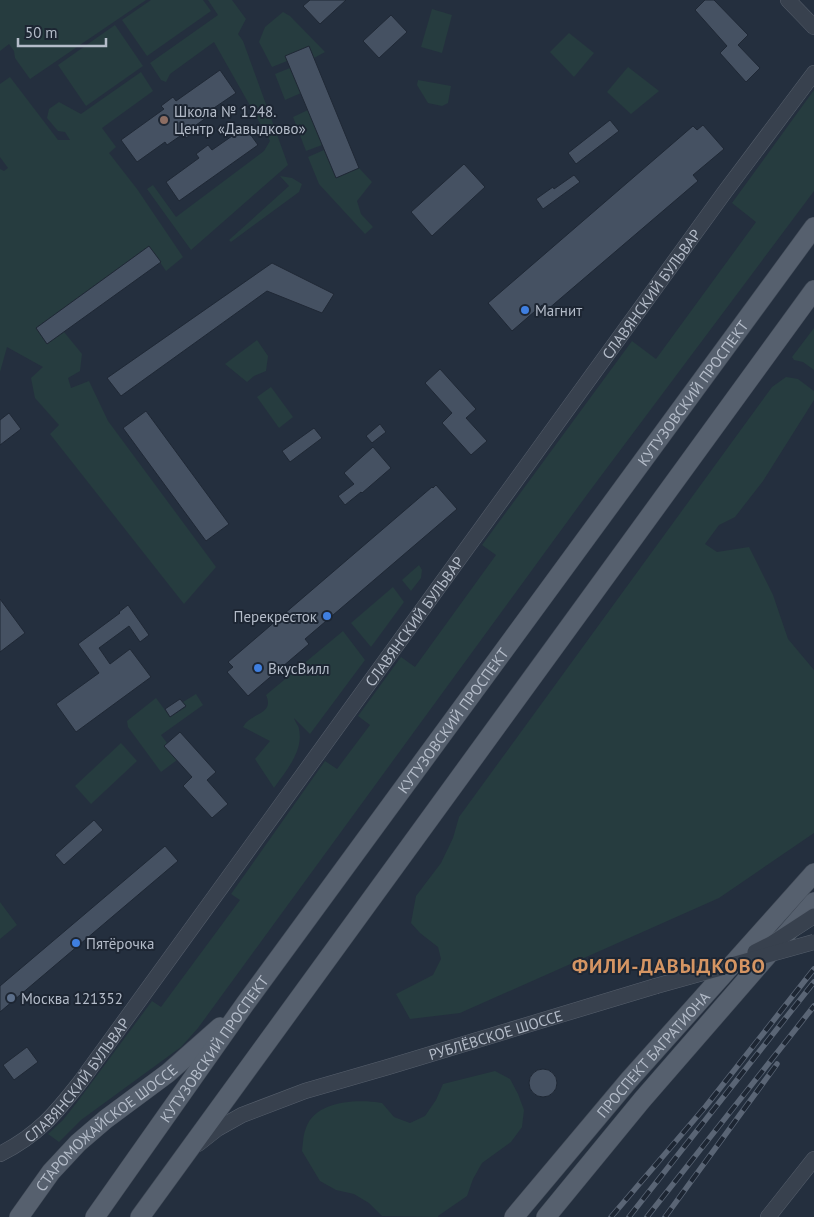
<svg xmlns="http://www.w3.org/2000/svg" width="814" height="1217" font-family="'PT Sans',sans-serif">
<rect width="100%" height="100%" fill="#242f3e"/>
<g fill="#263c3f">
<polygon points="0,0 146,0 30,79 15,58 14,51 9,44 0,51"/>
<polygon points="151,0 203,0 211,11 147,56 122,20"/>
<polygon points="208,0 232,0 246,19 238,34 243,41 288,165 191,250 147,189 153,185 176,217 264,151 270,141 214,42 170,74 166,82 161,80 150,63 218,15"/>
<polygon points="432,9 452,15 442,53 421,47"/>
<polygon points="283,12 290,16 325,52 314,58 309,46 287,61 272,67 259,42 265,27"/>
<polygon points="115,25 143,66 86,106 58,65"/>
<polygon points="569,33 594,53 574,77 550,52"/>
<polygon points="628,67 659,91 631,114 607,92"/>
<polygon points="290,68 301,93 285,100 275,74"/>
<polygon points="141,72 153,91 102,128 116,147 109,153 137,189 183,257 166,271 149,246 36,328 47,344 64,332 82,354 80,371 68,378 71,388 89,381 108,421 216,567 184,604 50,434 59,425 35,398 31,378 43,367 7,347 0,372 0,169 4,171 8,168 0,157 0,84 10,77 58,140 70,140 65,132 58,131 47,118 49,109 59,102 81,114"/>
<polygon points="418,80 451,86 448,103 442,106 428,103 417,85"/>
<polygon points="814,90 814,191 586,496 198,1028 181,1047 81,1120 59,1142 48,1134 63,1120 78,1101 152,1001 161,1007 240,900 231,894 325,761 337,769 370,725 358,716 401,657 415,667 496,555 482,545 632,341 656,359 756,222 732,203"/>
<polygon points="308,110 322,145 306,151 293,117"/>
<polygon points="324,150 336,178 359,168 372,182 357,201 361,214 373,227 365,234 319,184 308,157"/>
<polygon points="280,176 292,178 302,184 299,192 231,242 229,240 289,186"/>
<polygon points="814,328 814,370 803,362 794,360 792,357"/>
<polygon points="257,340 268,356 266,371 254,376 247,382 225,364"/>
<polygon points="786,377 798,379 814,391 814,400 763,481 735,517 719,525 705,544 717,552 749,547 773,595 788,639 814,670 814,833 719,898 460,1013 410,1019 396,994 433,975 441,959 438,947 420,933 411,923 416,896 441,863 453,838 459,817 772,387"/>
<polygon points="271,387 293,417 279,428 257,397"/>
<polygon points="419,565 422,570 421,578 411,591 402,580"/>
<polygon points="393,587 404,602 371,647 351,623"/>
<path d="M 343,631 L 365,660 L 310,734 L 294,718 C 295,722 299,726 299,729 C 304,751 285,772 274,788 L 255,759 L 270,741 L 243,727 C 251,712 275,715 266,695 Z"/>
<polygon points="196,694 203,705 161,735 167,743 164,746 177,760 161,772 128,727 127,721 156,698 170,717 186,707 183,702"/>
<polygon points="121,743 137,761 91,804 75,786"/>
<polygon points="0,902 17,925 0,939"/>
<path d="M 495,1071 L 510,1079 L 518,1094 L 524,1110 L 522,1127 L 511,1142 L 482,1163 L 473,1179 L 467,1196 L 438,1216 L 438,1217 L 382,1216 L 369,1203 L 354,1194 L 336,1190 L 320,1181 L 302,1151 C 303,1144 303,1135 306,1128 C 316,1100 358,1099 382,1103 L 394,1117 L 410,1123 L 425,1116 L 436,1100 L 443,1084 Z"/>
</g>
<g fill="#455162" stroke="#1f2835">
<polygon points="310,0 346,0 320,24 303,6"/>
<polygon points="705,0 714,0 748,35 738,45 760,68 746,82 720,53 727,46 695,10"/>
<polygon points="391,15 407,32 379,58 363,41"/>
<polygon points="309,46 359,168 336,178 285,56"/>
<polygon points="220,70 236,93 208,112 210,115 192,128 195,132 186,138 183,134 167,145 165,142 137,162 121,140 164,109 161,106 173,97 176,101"/>
<polygon points="610,120 619,131 576,164 568,153"/>
<polygon points="703,125 724,149 693,175 698,181 547,310 542,305 512,331 488,303 693,126 697,130"/>
<polygon points="245,127 258,145 179,201 166,182 199,158 196,154 208,145 212,150"/>
<polygon points="464,164 485,187 432,236 411,212"/>
<polygon points="574,175 580,182 543,209 536,199 553,187 554,189"/>
<polygon points="149,246 161,262 47,344 36,328"/>
<polygon points="272,263 334,294 322,313 267,291 121,396 107,378"/>
<polygon points="440,369 476,409 466,418 487,441 471,455 442,423 452,413 425,383"/>
<polygon points="146,411 229,524 206,541 123,428"/>
<polygon points="9,413 21,429 0,445 0,420"/>
<polygon points="380,424 386,432 372,443 366,436"/>
<polygon points="314,428 322,438 290,462 282,451"/>
<polygon points="373,447 391,468 362,493 361,492 345,505 338,496 354,484 344,473"/>
<polygon points="436,485 457,509 305,639 309,644 248,696 227,672 233,667 228,662 432,487 433,488"/>
<polygon points="0,599 25,633 0,652"/>
<polygon points="128,605 149,635 140,642 129,626 99,648 110,664 130,649 151,677 76,732 56,704 99,673 78,644 120,613 119,612"/>
<polygon points="180,699 186,706 170,717 165,709"/>
<polygon points="180,732 216,772 207,780 228,804 212,818 183,786 192,777 164,746"/>
<polygon points="94,820 103,830 64,865 55,855"/>
<polygon points="165,846 178,861 0,1012 0,986"/>
<polygon points="27,1047 38,1062 14,1080 3,1065"/>
<circle cx="543" cy="1083" r="14"/>
</g>
<g fill="none" stroke-linecap="round" stroke-linejoin="round">
<g stroke="#565f6c" stroke-width="16">
<g id="minor">
<polyline points="788,0 814,27"/>
<path id="s1" d="M 198,1144 L 217,1129 L 242,1115 L 305,1091 L 388,1067 L 656,986"/>
<path id="s2" d="M 0,1154 C 38,1135 56,1113 81,1081 L 724,193 L 814,73"/>
<polyline points="768,1217 814,1159"/>
</g>
</g>
<g stroke="#414a57" stroke-width="20">
<g id="major">
<path id="s3" d="M 19,1217 L 51,1172 L 78,1143 L 106,1119 L 168,1073 L 220,1027"/>
<path id="s4" d="M 95,1217 L 245,1004 L 814,227"/>
<polyline points="140,1217 814,290"/>
<path id="s5" d="M 514,1217 L 629,1080 L 814,873"/>
<polyline points="546,1217 642,1100 814,902"/>
</g>
</g>
<use href="#minor" stroke="#38414e" stroke-width="15"/>
<use href="#major" stroke="#56606e" stroke-width="19"/>
<g stroke="#5a6575" stroke-width="5.5">
<g id="rail">
<polyline points="611,1217 706,1106 814,969"/>
<polyline points="629,1217 814,982"/>
<polyline points="647,1217 814,1006"/>
<polyline points="665,1217 777,1064"/>
</g>
</g>
<use href="#rail" stroke="#1d2633" stroke-width="4" stroke-dasharray="11" stroke-linecap="butt"/>
<g stroke="#565f6c" stroke-width="16" stroke-linecap="butt">
<g id="minor-bridge">
<polyline points="755,952 771,944 814,916"/>
<polyline points="656,986 814,942"/>
</g>
</g>
<use href="#minor-bridge" stroke="#38414e" stroke-width="15"/>
</g>
<circle fill="#8d6e63" stroke="#1d2633" stroke-width="2" cx="164" cy="120" r="5"/>
<g fill="#3f7fe0" stroke="#1d2633" stroke-width="2">
<circle cx="525" cy="310" r="5"/>
<circle cx="327" cy="616" r="5"/>
<circle cx="258" cy="668" r="5"/>
<circle cx="76" cy="943" r="5"/>
</g>
<circle fill="#5c6f8a" stroke="#1d2633" stroke-width="2" cx="11" cy="998" r="5"/>
<g text-anchor="middle" dominant-baseline="central" stroke-width="4" stroke-linejoin="round" paint-order="stroke">
<g font-size="15" fill="#b4bcc9" stroke="#1d2633" text-anchor="start">
<text x="174" y="111">Школа № 1248.<tspan x="174" dy="17">Центр «Давыдково»</tspan></text>
<text x="535" y="310">Магнит</text>
<text x="317" y="616" text-anchor="end">Перекресток</text>
<text x="268" y="668">ВкусВилл</text>
<text x="86" y="943">Пятёрочка</text>
<text x="21" y="998">Москва 121352</text>
</g>
<g font-size="15" fill="#b4bcc9" stroke="#1d2633">
<text stroke="none"><textPath href="#s2" startOffset="1082">СЛАВЯНСКИЙ БУЛЬВАР</textPath></text>
<text stroke="none"><textPath href="#s4" startOffset="1018">КУТУЗОВСКИЙ ПРОСПЕКТ</textPath></text>
<text stroke="none"><textPath href="#s2" startOffset="678">СЛАВЯНСКИЙ БУЛЬВАР</textPath></text>
<text stroke="none"><textPath href="#s4" startOffset="612">КУТУЗОВСКИЙ ПРОСПЕКТ</textPath></text>
<text stroke="none"><textPath href="#s1" startOffset="319">РУБЛЁВСКОЕ ШОССЕ</textPath></text>
<text stroke="none"><textPath href="#s4" startOffset="206">КУТУЗОВСКИЙ ПРОСПЕКТ</textPath></text>
<text stroke="none"><textPath href="#s5" startOffset="214">ПРОСПЕКТ БАГРАТИОНА</textPath></text>
<text stroke="none"><textPath href="#s2" startOffset="108">СЛАВЯНСКИЙ БУЛЬВАР</textPath></text>
<text stroke="none"><textPath href="#s3" startOffset="126">СТАРОМОЖАЙСКОЕ ШОССЕ</textPath></text>
</g>
<g font-size="20" font-weight="bold" letter-spacing="1" fill="#d59563" stroke="#1d2633">
<text x="669" y="966">ФИЛИ-ДАВЫДКОВО</text>
</g>
</g>
<path d="M18 38v8h88v-8" fill="none" stroke="#b4bcc9" stroke-width="2.5"/>
<text x="25" y="38" font-size="15" fill="#b4bcc9" stroke="#1d2633" stroke-width="4" paint-order="stroke">50 m</text>
</svg>
